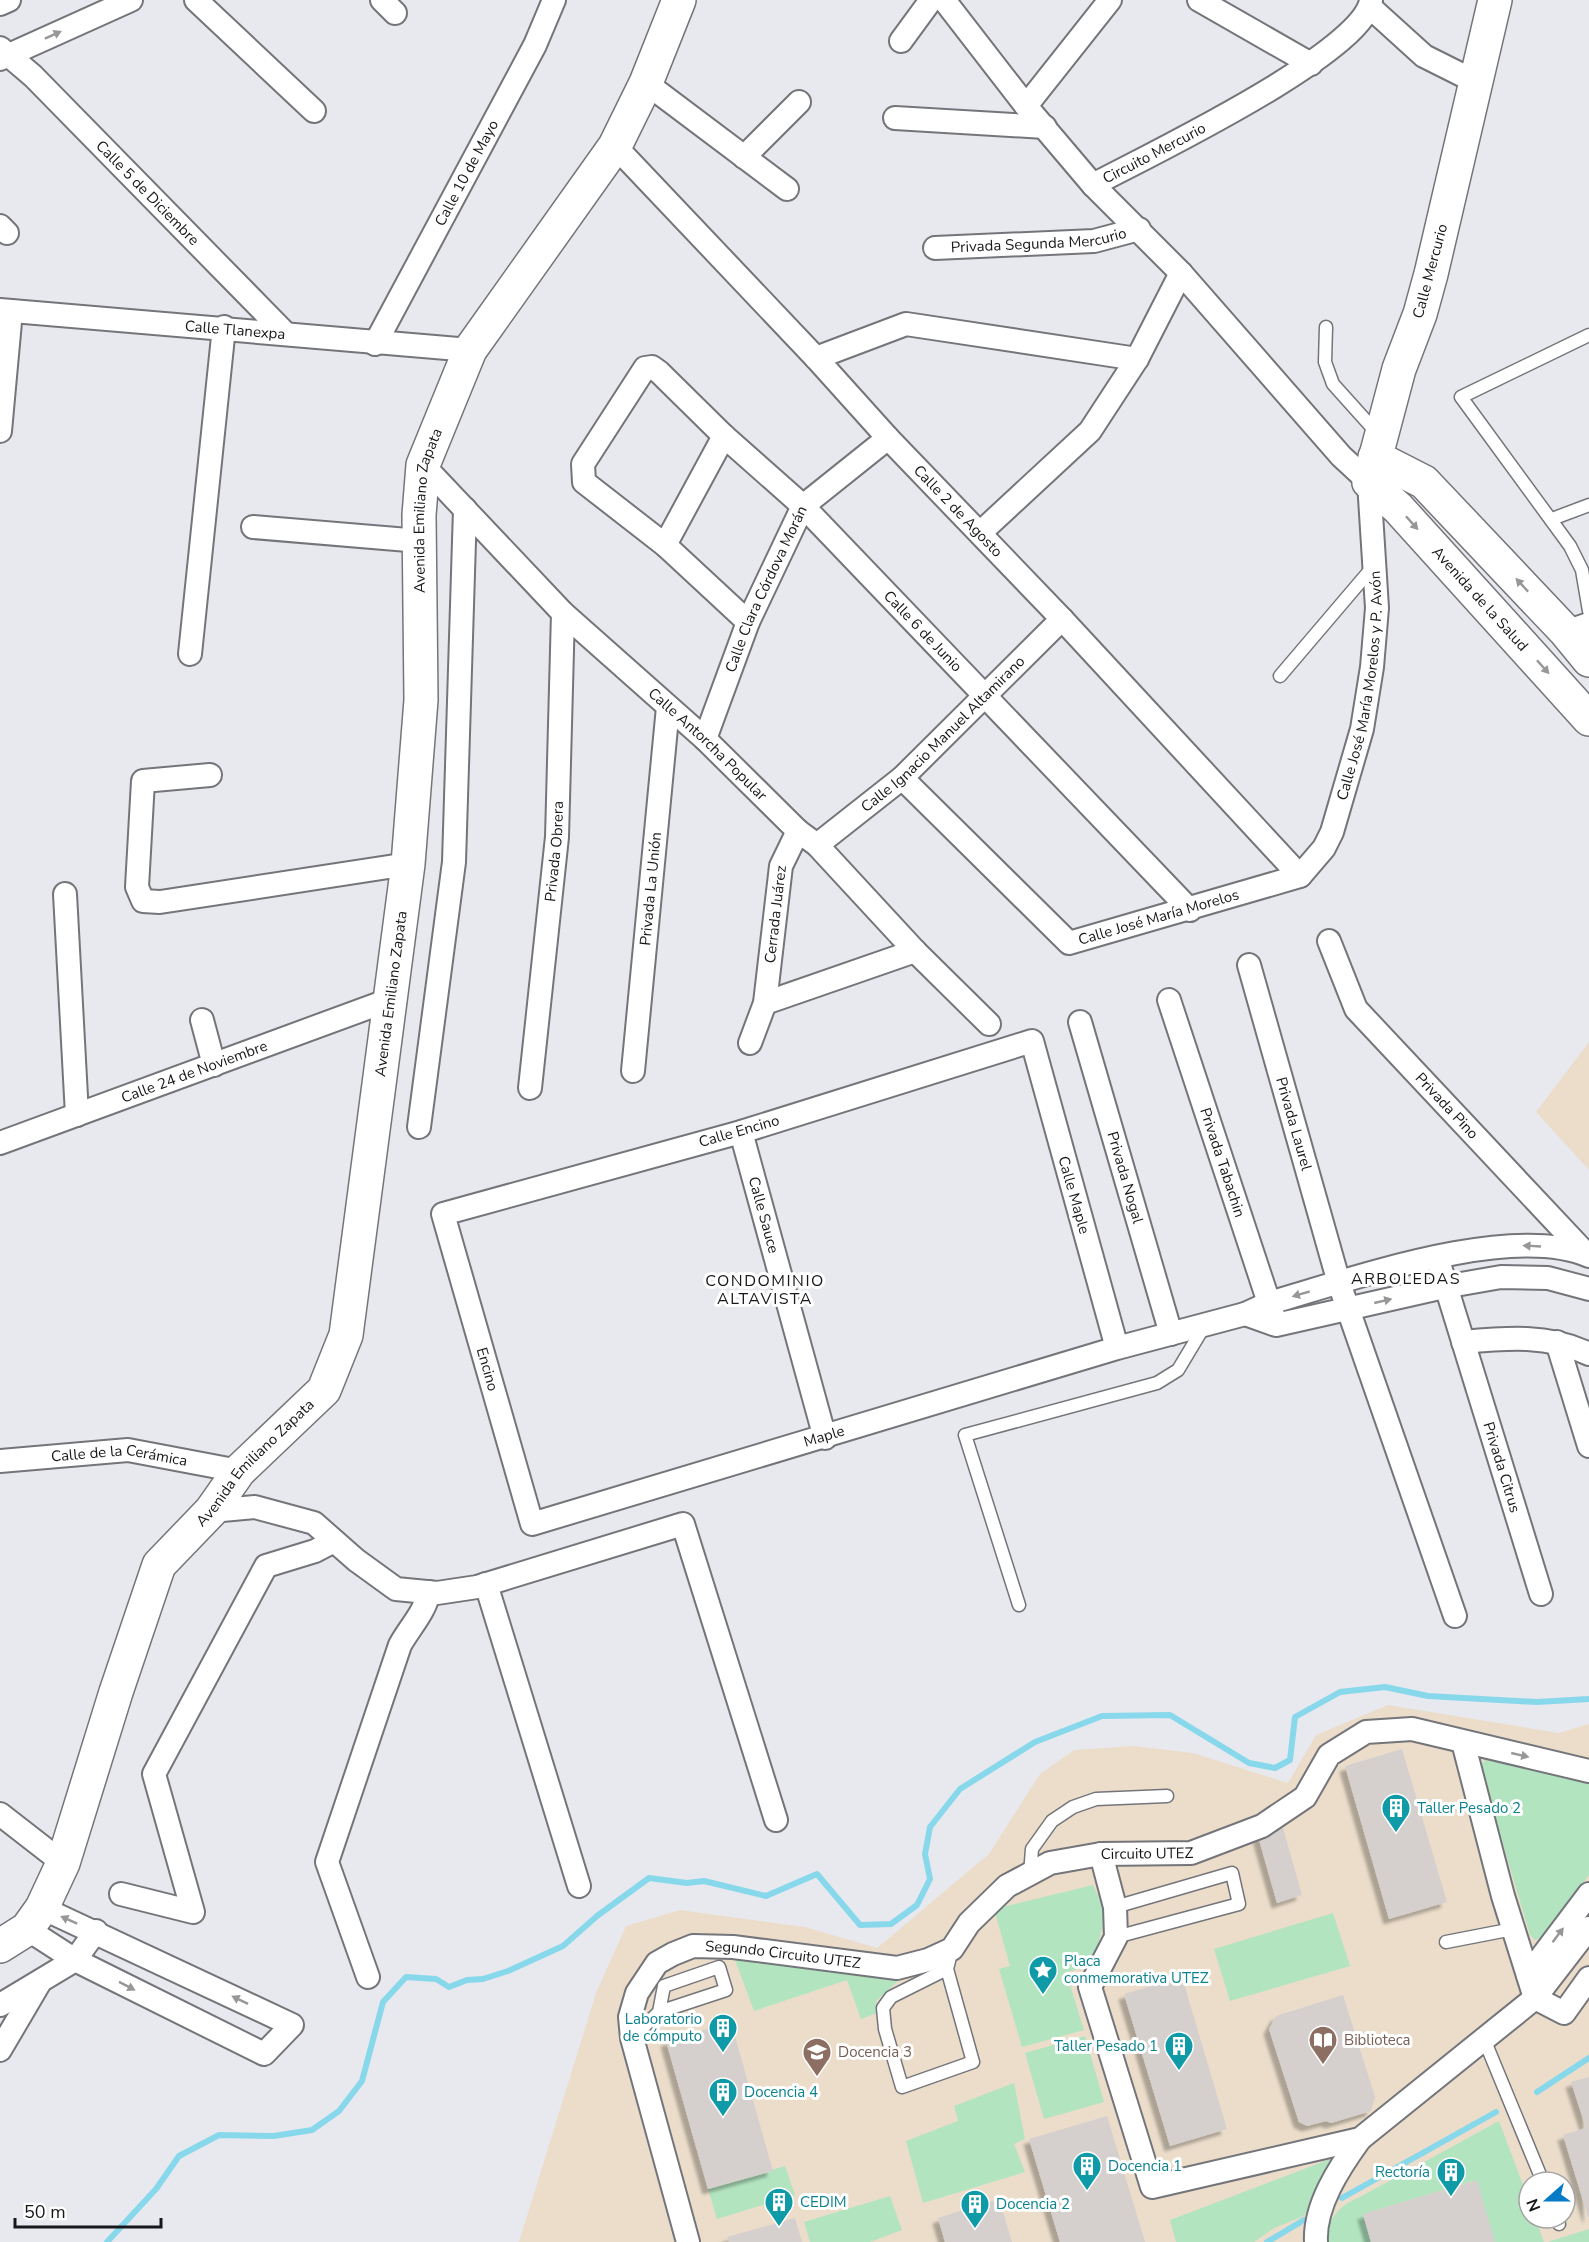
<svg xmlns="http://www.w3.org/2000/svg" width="1589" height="2242" font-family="'Nunito Sans',sans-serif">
<defs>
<filter id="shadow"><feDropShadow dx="-5.5" dy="5.5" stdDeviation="1.5" flood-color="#0004"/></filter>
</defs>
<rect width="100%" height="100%" fill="#e8e9ee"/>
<g fill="#ebddca" fill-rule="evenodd">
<polygon points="1589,1042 1589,1170 1536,1112"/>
<path d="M 1388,1705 L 1559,1733 L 1589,1724 L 1589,2242 L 519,2242 L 596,1993 L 626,1926 L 680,1910 L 805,1927 L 877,1948 L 989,1854 L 1040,1774 L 1074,1750 L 1134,1746 L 1193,1753 L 1288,1783 L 1316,1735 ZM 1529,2182 L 1565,2182 L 1565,2218 L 1529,2218 Z"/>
</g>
<g fill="#b2e4bf">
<polygon points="1489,1756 1589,1781 1589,1875 1541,1938 1535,1940 1530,1935 1480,1766"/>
<polygon points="1093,1885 1106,1914 1092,1966 1066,1972 1084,2030 1022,2047 999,1969 1010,1966 994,1909"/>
<polygon points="1333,1913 1350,1966 1230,2001 1214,1949"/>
<polygon points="731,1949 896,1971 898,1981 876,2001 877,2013 861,2019 847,1980 754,2011"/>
<polygon points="1085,2036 1104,2102 1044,2119 1025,2053"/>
<polygon points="1014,2083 1025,2139 1014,2144 1025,2172 923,2203 906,2141 958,2121 954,2106"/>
<path d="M 1499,2121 L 1529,2201 L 1529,2218 L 1535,2218 L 1544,2242 L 1495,2242 L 1476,2180 L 1363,2214 L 1371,2242 L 1327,2242 C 1326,2221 1339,2205 1358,2198 Z"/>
<polygon points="1333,2158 1338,2163 1304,2216 1274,2228 1254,2242 1176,2242 1170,2220"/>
<polygon points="785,2166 795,2195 717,2219 708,2189"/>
<polygon points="890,2196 902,2230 870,2242 810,2242 804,2222"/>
<polygon points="1589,2229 1589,2242 1548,2242"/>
</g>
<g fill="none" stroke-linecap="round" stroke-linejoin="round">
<g stroke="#88d8eb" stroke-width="6">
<polyline points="1537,2092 1589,2058"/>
<polyline points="1342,2198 1496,2112"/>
<polyline points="107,2242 156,2189 179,2156 219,2135 274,2136 312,2130 339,2111 362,2081 383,2002 406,1977 436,1979 449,1987 467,1980 483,1979 508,1971 563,1946 597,1916 649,1878 687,1883 704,1881 766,1896 817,1874 860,1925 891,1924 917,1905 930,1879 925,1854 930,1827 960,1789 1035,1742 1102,1716 1170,1715 1249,1763 1275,1768 1290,1760 1295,1717 1340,1692 1385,1687 1428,1696 1537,1702 1589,1699"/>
<polyline points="1267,2242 1304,2220"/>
</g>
</g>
<g fill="#d5cfcd" filter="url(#shadow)">
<polygon points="1402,1749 1447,1902 1389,1919 1345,1766"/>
<polygon points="1283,1828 1302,1895 1277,1903 1258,1836"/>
<polygon points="1182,1977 1227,2129 1170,2146 1124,1994"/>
<polygon points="1343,1995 1375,2097 1371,2111 1331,2123 1326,2121 1307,2126 1299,2122 1269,2029 1276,2016"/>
<polygon points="731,2022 773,2171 708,2189 666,2041"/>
<polygon points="1589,2077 1589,2217 1588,2217 1563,2135 1586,2128 1571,2082"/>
<polygon points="1107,2116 1145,2242 1060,2242 1029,2139"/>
<polygon points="1477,2180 1495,2242 1371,2242 1363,2214"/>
<polygon points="999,2199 1012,2242 945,2242 938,2218"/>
<polygon points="795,2218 802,2242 729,2242 727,2237"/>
</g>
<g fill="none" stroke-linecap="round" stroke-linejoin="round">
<g stroke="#74757a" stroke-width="15">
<g id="lane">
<polyline points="1326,327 1325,362 1333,384 1377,433"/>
<polyline points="1589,335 1461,397 1570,546 1582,570 1589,611"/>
<polyline points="1552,519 1589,505"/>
<polyline points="1280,676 1372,568"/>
<polyline points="1019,1605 965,1435 1157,1383 1178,1370 1205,1325"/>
<polyline points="1030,1874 1032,1849 1052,1821 1073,1807 1096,1799 1167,1796"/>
<polyline points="1115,1907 1232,1873 1239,1904 1116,1937"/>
<polyline points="1446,1942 1513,1929"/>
<polyline points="947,1969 891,1997 883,2008 885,2029 902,2087 973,2062 947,1969 952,1949"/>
<polyline points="632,2038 659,2012 726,1990 719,1967 664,1986 659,2012"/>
<polyline points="1484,2039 1543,2182"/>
<polyline points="1557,2218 1559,2224"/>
</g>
</g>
<g stroke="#74757a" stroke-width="26">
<g id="street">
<polyline points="196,0 314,111"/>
<polyline points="382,0 395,13"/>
<polyline points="1199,0 1311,64"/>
<polyline points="0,4 9,0"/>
<polyline points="1370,7 1424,56 1476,82"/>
<polyline points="901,41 931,0"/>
<path id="s1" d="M 0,48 L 33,76 L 286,334"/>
<polyline points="0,59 131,0"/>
<polyline points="646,83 787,189"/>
<polyline points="1026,106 1110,0"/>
<polyline points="895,118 1045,127"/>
<path id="s2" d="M 615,146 L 816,358 L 888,438 L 1062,619 L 1300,876"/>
<polyline points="744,157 799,102"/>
<path id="s3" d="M 1093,185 C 1145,157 1364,53 1371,0"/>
<polyline points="0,226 7,233"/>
<path id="s4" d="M 935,248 L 1094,241 L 1139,229"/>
<path id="s5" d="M 0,310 L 470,350"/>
<path id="s6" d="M 375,344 L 535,45 L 554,0"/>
<polyline points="816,358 906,324 1137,359"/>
<polyline points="0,431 11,311"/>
<path id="s7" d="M 423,465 L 563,613 L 705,739 L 798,831 L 817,845 L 915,951 L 989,1024"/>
<polyline points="253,527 420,541"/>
<polyline points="980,533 1090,431 1137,359 1181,273"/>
<polyline points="665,545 724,436"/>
<path id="s8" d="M 748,622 L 665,545 L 584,482 L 583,464 L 645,368 L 652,367 L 659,372 L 724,436 L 803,506 L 1190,910"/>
<polyline points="1566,632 1589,624"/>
<polyline points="190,654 224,327"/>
<path id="s9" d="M 705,739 L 748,622 L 803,506 L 888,438"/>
<polyline points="210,775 143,781 137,887 143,901 160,902 408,864"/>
<path id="s10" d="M 902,778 L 1069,943 L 1300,876 L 1324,848 L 1332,832 L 1362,729 L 1372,667 L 1377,608 L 1369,482 L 1341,456 L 1181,273 L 1093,185 L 1026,106 L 944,0"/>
<path id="s11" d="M 817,845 L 902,778 L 1062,619"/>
<polyline points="65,894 77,1115"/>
<path id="s12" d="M 1329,941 L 1356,1009 L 1586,1254"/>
<path id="s13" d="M 1249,965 L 1339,1283 L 1455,1616"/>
<path id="s14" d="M 1169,1000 L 1273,1315"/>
<polyline points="765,1003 915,951"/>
<polyline points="202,1020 214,1065"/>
<path id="s15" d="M 1080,1022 L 1171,1334"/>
<path id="s16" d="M 750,1043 L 765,1003 L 781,866 L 798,831"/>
<path id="s17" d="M 633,1071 L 668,707"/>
<path id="s18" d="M 530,1088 L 557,837 L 563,613"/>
<polyline points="419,1127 454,862 465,509"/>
<path id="s19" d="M 741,1132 L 825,1438"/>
<path id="s20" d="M 0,1143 L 389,1000"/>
<path id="s21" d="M 1437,1257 L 1541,1594"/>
<polyline points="1245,1314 1276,1325 1444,1287 1501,1277 1548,1278 1589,1289"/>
<path d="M 1463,1342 C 1506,1338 1549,1334 1589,1354"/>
<polyline points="1557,1342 1589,1446"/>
<path id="s22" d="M 1117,1348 L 1032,1041 L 741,1132 L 443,1214 L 532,1524 L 1117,1348 L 1245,1314 L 1269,1303 C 1350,1280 1511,1222 1589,1256"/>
<path id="s23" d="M 0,1461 L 128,1450 L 239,1471"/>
<polyline points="211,1511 255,1507 314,1523 356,1560 396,1589 437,1593 477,1587 683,1524 776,1820"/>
<polyline points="486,1584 579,1886"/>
<polyline points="1463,1742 1503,1896 1535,1998 1564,2013 1589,1978"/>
<polyline points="0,1814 63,1863"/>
<polyline points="1101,1854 1115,1907 1116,1937 1090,1987 1152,2187 1360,2139 1535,1998 1589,1928"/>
<polyline points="121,1894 193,1912 154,1774 266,1566 315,1551 334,1541"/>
<polyline points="27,1929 75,1960 264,2054 292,2025 42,1908"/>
<polyline points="1528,1975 1589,1894"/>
<path d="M 368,1977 L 327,1862 L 400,1645 C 410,1627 425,1612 429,1592"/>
<polyline points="0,2005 75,1960 96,1931"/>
<polyline points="0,2050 40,1982"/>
<path id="s24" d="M 688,2242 L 632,2038 L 630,2017 L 637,1993 L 657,1963 L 673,1954 L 693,1946 L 733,1947 L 897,1968 L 928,1960 L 952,1949 L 969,1923 L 1007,1886 L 1050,1863 L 1101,1854 L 1191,1853 L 1262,1826 L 1305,1797 L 1329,1755 L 1366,1732 L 1412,1729 L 1589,1771"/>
<path d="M 1316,2242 C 1314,2206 1339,2168 1360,2139"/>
</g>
</g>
<g stroke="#74757a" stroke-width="36">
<g id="secondary">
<path id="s25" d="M 1495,0 L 1431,274 L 1420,314 L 1399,369 L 1369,482 L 1398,508 L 1589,719"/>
<polyline points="1375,457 1424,482 1566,632 1589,660"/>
<path id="s26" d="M 0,1946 L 27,1929 L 42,1908 L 63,1863 L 116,1692 L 159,1565 L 211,1511 L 239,1471 L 324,1390 L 346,1335 L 408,864 L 421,700 L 419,515 L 423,465 L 470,350 L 615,146 L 646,83 L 679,0"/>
</g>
</g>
<use href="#lane" stroke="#fff" stroke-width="12"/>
<use href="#street" stroke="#fff" stroke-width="22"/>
<use href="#secondary" stroke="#fff" stroke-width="33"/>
</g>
<defs><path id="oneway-solid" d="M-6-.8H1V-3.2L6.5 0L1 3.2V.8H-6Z" transform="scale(1.5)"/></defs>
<g fill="#979798">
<use href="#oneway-solid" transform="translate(53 35) rotate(-24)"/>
<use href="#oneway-solid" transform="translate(1412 523) rotate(48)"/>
<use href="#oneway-solid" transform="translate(1522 585) rotate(-133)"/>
<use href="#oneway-solid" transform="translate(1543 667) rotate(48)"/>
<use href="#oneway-solid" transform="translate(1532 1246) rotate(-177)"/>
<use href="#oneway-solid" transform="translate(1301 1294) rotate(164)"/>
<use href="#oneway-solid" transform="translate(1383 1301) rotate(-13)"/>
<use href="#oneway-solid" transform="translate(1520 1755) rotate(13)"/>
<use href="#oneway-solid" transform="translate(69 1920) rotate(-156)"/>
<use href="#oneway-solid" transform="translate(1558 1935) rotate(-53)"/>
<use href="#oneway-solid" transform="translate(127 1986) rotate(27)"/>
<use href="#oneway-solid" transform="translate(240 2000) rotate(-154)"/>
</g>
<defs>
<g id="building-pin" transform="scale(1.5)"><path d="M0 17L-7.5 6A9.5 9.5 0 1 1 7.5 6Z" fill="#0f9aa8" stroke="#fff"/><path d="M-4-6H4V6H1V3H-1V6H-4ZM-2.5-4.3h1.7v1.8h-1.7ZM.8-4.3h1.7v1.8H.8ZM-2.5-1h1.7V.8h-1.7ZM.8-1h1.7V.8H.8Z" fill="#fff"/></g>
<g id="sight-pin" transform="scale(1.5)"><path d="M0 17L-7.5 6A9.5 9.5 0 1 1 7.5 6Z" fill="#0f9aa8" stroke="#fff"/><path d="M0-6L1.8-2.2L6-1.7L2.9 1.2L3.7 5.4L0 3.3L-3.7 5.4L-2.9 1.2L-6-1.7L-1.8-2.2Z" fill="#fff"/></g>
<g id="library-pin" transform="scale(1.5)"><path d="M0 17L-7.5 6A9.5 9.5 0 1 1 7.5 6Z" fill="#8d6e63" stroke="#fff"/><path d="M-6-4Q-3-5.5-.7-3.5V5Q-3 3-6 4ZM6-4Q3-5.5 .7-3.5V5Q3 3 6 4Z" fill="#fff"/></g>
<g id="university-pin" transform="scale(1.5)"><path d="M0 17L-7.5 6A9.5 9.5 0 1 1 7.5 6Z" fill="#8d6e63" stroke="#fff"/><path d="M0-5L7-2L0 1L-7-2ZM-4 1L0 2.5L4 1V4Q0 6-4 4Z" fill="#fff"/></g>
</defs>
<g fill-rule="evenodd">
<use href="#building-pin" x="1396" y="1808"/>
<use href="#sight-pin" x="1043" y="1970"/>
<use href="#building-pin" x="723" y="2028"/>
<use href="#library-pin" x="1323" y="2040"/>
<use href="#building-pin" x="1179" y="2046"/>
<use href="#university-pin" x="817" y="2052"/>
<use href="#building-pin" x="723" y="2092"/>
<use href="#building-pin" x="1087" y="2166"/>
<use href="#building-pin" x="1451" y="2172"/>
<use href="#building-pin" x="779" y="2202"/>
<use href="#building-pin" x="975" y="2204"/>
</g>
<g text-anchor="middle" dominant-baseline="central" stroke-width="6" stroke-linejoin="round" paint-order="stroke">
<g font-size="15" fill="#18181a" stroke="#fff">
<text stroke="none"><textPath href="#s3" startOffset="69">Circuito Mercurio</textPath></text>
<text stroke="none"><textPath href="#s6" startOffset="194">Calle 10 de Mayo</textPath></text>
<text stroke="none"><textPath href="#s1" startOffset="207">Calle 5 de Diciembre</textPath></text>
<text stroke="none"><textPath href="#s4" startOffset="104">Privada Segunda Mercurio</textPath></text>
<text transform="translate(1430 271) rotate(-75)">Calle Mercurio</text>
<text stroke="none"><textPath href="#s5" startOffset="236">Calle Tlanexpa</textPath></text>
<text stroke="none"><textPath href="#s2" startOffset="501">Calle 2 de Agosto</textPath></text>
<text stroke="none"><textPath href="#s26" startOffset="1551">Avenida Emiliano Zapata</textPath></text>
<text stroke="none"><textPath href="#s9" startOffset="162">Calle Clara Córdova Morán</textPath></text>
<text stroke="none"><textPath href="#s25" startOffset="660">Avenida de la Salud</textPath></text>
<text stroke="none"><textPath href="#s8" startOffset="734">Calle 6 de Junio</textPath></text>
<text stroke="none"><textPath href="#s10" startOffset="680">Calle José María Morelos y P. Avón</textPath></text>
<text stroke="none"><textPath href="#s11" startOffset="168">Calle Ignacio Manuel Altamirano</textPath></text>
<text stroke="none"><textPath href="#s7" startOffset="399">Calle Antorcha Popular</textPath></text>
<text stroke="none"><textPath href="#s18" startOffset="238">Privada Obrera</textPath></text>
<text stroke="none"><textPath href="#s17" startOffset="183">Privada La Unión</textPath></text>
<text stroke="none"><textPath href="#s16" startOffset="132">Cerrada Juárez</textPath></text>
<text stroke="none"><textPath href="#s10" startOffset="328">Calle José María Morelos</textPath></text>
<text stroke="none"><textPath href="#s26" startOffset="1065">Avenida Emiliano Zapata</textPath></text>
<text stroke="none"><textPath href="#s20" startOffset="207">Calle 24 de Noviembre</textPath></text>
<text stroke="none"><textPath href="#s12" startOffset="206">Privada Pino</textPath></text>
<text stroke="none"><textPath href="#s13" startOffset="165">Privada Laurel</textPath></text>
<text transform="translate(739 1131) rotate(-16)">Calle Encino</text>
<text stroke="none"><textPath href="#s14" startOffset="171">Privada Tabachin</textPath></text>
<text stroke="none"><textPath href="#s15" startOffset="162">Privada Nogal</textPath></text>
<text transform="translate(1074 1195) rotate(74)">Calle Maple</text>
<text stroke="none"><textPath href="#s19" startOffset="86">Calle Sauce</textPath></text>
<text stroke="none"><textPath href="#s22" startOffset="1094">Encino</textPath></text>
<text stroke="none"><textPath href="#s22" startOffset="1560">Maple</textPath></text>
<text stroke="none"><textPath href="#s23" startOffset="120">Calle de la Cerámica</textPath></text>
<text stroke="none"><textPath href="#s26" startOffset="561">Avenida Emiliano Zapata</textPath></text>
<text stroke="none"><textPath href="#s21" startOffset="220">Privada Citrus</textPath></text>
<text stroke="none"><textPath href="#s24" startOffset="828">Circuito UTEZ</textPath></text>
<text stroke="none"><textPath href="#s24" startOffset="424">Segundo Circuito UTEZ</textPath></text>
</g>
<g font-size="15" fill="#0d838f" stroke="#fff" text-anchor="start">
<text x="1417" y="1808">Taller Pesado 2</text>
<text x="1064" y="1961">Placa<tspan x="1064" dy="17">conmemorativa UTEZ</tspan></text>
<text x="702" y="2019" text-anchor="end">Laboratorio<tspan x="702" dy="17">de cómputo</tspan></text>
<text x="1158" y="2046" text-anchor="end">Taller Pesado 1</text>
<text x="744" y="2092">Docencia 4</text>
<text x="1108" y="2166">Docencia 1</text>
<text x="1430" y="2172" text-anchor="end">Rectoría</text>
<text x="800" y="2202">CEDIM</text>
<text x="996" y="2204">Docencia 2</text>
</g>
<g font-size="15" fill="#785e54" stroke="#fff" text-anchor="start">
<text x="1344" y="2040">Biblioteca</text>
<text x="838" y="2052">Docencia 3</text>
</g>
<g font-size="16" letter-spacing="1.5" fill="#18181a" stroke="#fff">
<text x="1406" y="1279">ARBOLEDAS</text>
<text x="765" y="1281">CONDOMINIO<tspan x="765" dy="18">ALTAVISTA</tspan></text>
</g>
</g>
<g transform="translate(1547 2200) rotate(249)"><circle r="28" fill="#ffffff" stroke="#a3a3a3" stroke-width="1.5"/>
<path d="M0-4.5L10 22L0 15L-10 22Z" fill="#057cc5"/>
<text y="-9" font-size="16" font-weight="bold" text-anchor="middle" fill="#18181a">N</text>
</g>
<path d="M15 2218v9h146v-9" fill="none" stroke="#18181a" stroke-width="3"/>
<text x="24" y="2218" font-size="18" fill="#18181a" stroke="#ffffff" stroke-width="4.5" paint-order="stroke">50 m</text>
</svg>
